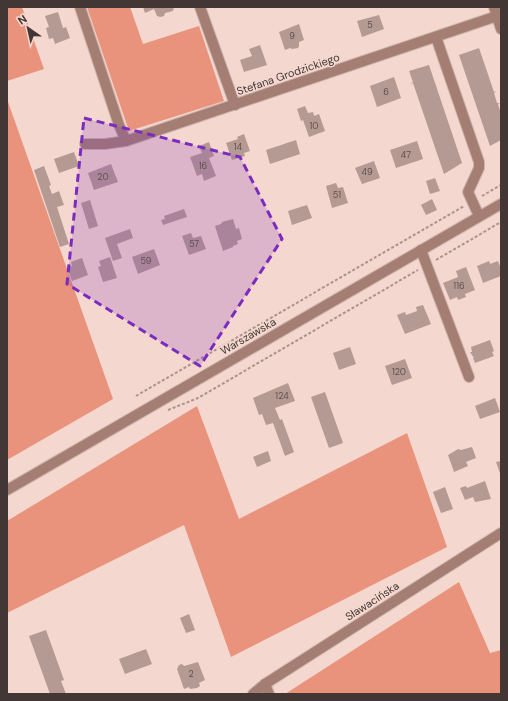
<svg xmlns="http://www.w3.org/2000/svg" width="508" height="701" font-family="'DM Sans',sans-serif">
<rect width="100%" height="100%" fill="#f4d7cf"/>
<g fill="#e9937c">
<polygon points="7,7 22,7 44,69 7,81"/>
<polygon points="87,7 130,7 143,44 199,26 224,101 129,131"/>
<polygon points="7,99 113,399 7,460"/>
<polygon points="197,406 239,519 407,433 447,547 231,657 184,525 7,613 7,521"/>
<polygon points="459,582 490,653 501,650 501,694 285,694"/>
</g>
<g fill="#b59a93">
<polygon points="143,7 174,7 173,11 165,13 164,16 160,17 157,16 154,9 145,13"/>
<polygon points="58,12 63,28 66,27 70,38 55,44 53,38 49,39 46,28 49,27 45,16"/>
<polygon points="379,15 384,29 362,37 357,21"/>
<polygon points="299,24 304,40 299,42 299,46 298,48 292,49 290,48 285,50 279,32"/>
<polygon points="260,45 267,65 244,72 240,60 252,56 249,49"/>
<polygon points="479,48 494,92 497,91 494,93 497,103 500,103 498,104 501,114 501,140 490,146 459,55"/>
<polygon points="429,65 462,163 444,174 413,83 410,84 413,82 409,71"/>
<polygon points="394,77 401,98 377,107 370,86"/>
<polygon points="305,106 308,113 313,112 314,116 319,114 325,131 309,137 303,120 301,121 297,109"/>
<polygon points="244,134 250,151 244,153 245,156 232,160 226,143 238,139 237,137"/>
<polygon points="296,140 300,154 270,164 266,150"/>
<polygon points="417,141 423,159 396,168 390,150"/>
<polygon points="209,142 214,156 209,158 216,176 204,181 202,174 197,176 190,157 202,153 199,146"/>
<polygon points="74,152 79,166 59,173 54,159"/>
<polygon points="374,161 380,178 362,184 355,168"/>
<polygon points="111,164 118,182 94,190 88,173"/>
<polygon points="44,166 51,185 49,186 52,194 59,191 64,205 57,207 69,244 60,247 34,170"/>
<polygon points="435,178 440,191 430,194 426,181"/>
<polygon points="336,183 338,188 343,187 348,203 332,208 326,186"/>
<polygon points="432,199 437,210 426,215 421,205"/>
<polygon points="90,200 98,226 89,229 81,203"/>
<polygon points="307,205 312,218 292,225 288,211"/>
<polygon points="184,209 187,217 163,225 161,220 165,219 164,216"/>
<polygon points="233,219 236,229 239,228 242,239 237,241 238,244 233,246 233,247 223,251 215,226 221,224 222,222"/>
<polygon points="130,229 133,238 117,244 122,258 113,261 105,238"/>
<polygon points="191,233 193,238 201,236 206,249 189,255 182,236"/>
<polygon points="154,249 160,265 138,274 132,257"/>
<polygon points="110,257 117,278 103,282 98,267 101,266 99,261"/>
<polygon points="82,258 88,275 72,281 67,267 72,266 71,262"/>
<polygon points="489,261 490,264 498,261 501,269 501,276 483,283 477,266"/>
<polygon points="466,267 475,290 465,294 466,297 458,300 457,297 450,300 443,283 458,277 456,271"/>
<polygon points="423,305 431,324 405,334 397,315 405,312 406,315 417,311 416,307"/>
<polygon points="490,340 494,351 492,352 494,356 475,363 473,358 474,358 470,352 472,352 471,347"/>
<polygon points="350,347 356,364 339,370 333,353"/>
<polygon points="405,359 412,378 392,385 385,366"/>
<polygon points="288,383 295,401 275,408 280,420 282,419 294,452 285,456 273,423 266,425 262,414 259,415 253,398"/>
<polygon points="325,392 343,443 329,448 311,397"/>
<polygon points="495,398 500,412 480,419 475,406"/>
<polygon points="472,447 476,458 466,462 468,466 454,472 448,455 458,449 461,450"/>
<polygon points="268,451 271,461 257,467 253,457"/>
<polygon points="501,461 501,476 496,462"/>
<polygon points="485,481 491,499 475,502 473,497 465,500 460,488 466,486 467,488"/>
<polygon points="445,487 453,509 441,513 433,492"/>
<polygon points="189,614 195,630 186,633 180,618"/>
<polygon points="46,630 64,680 61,681 66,694 50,694 29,636"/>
<polygon points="146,649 152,664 125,674 119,659"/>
<polygon points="198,662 205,680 199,683 200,686 197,688 190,689 189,687 184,689 177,669 179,665 182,664 184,666"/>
</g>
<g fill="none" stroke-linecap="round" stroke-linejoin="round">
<g stroke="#cdb4ad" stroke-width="12">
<g id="minor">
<polyline points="80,7 119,125 126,141"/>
<polyline points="200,7 235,105"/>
<polyline points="494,7 501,29"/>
<polyline points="436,37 479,162 479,168 468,192 479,216"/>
<polyline points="85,144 105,144 126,141 497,16"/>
<polyline points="421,250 469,377"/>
<polyline points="7,490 501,204"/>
<polyline points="265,684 269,694"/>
<polyline points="253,694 265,684 501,533"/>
</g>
</g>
<g stroke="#a9948e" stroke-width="2" stroke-dasharray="3 2" stroke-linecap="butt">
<polyline points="482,196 501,185"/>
<polyline points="436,260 501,222"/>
<polyline points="136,396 464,206"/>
<polyline points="168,410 198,398 418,270"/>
</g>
<use href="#minor" stroke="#a47d73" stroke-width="10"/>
</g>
<path fill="#7b2cbf" fill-opacity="0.2" stroke="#7b2cbf" stroke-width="3" stroke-dasharray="8 5" stroke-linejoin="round" d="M 84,118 L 240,157 L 282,239 L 200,366 L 67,284 Z"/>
<g text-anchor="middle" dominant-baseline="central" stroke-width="3" stroke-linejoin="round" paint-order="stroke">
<g font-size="9" fill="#5f504c">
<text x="370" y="25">5</text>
<text x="292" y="36">9</text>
<text x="386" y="92">6</text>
<text x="314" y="126">10</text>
<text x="238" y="147">14</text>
<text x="406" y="155">47</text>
<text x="203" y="166">16</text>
<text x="367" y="172">49</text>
<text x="103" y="177">20</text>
<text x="337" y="195">51</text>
<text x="194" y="244">57</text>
<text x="146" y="261">59</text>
<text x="459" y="286">116</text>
<text x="399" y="372">120</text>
<text x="282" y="396">124</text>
<text x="191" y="674">2</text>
</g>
<g font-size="11" fill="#423734" stroke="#f4d7cf">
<text transform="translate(288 74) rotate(-19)">Stefana Grodzickiego</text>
<text transform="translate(248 336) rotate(-30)">Warszawska</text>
<text transform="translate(372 601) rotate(-33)">Sławacińska</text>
</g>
</g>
<rect width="508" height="701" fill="none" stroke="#423734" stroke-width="16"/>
<g transform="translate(28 28) rotate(326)" stroke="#f4d7cf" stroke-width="3" paint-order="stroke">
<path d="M0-3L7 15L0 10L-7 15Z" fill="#423734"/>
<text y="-6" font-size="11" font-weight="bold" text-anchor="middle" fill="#423734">N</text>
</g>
</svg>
